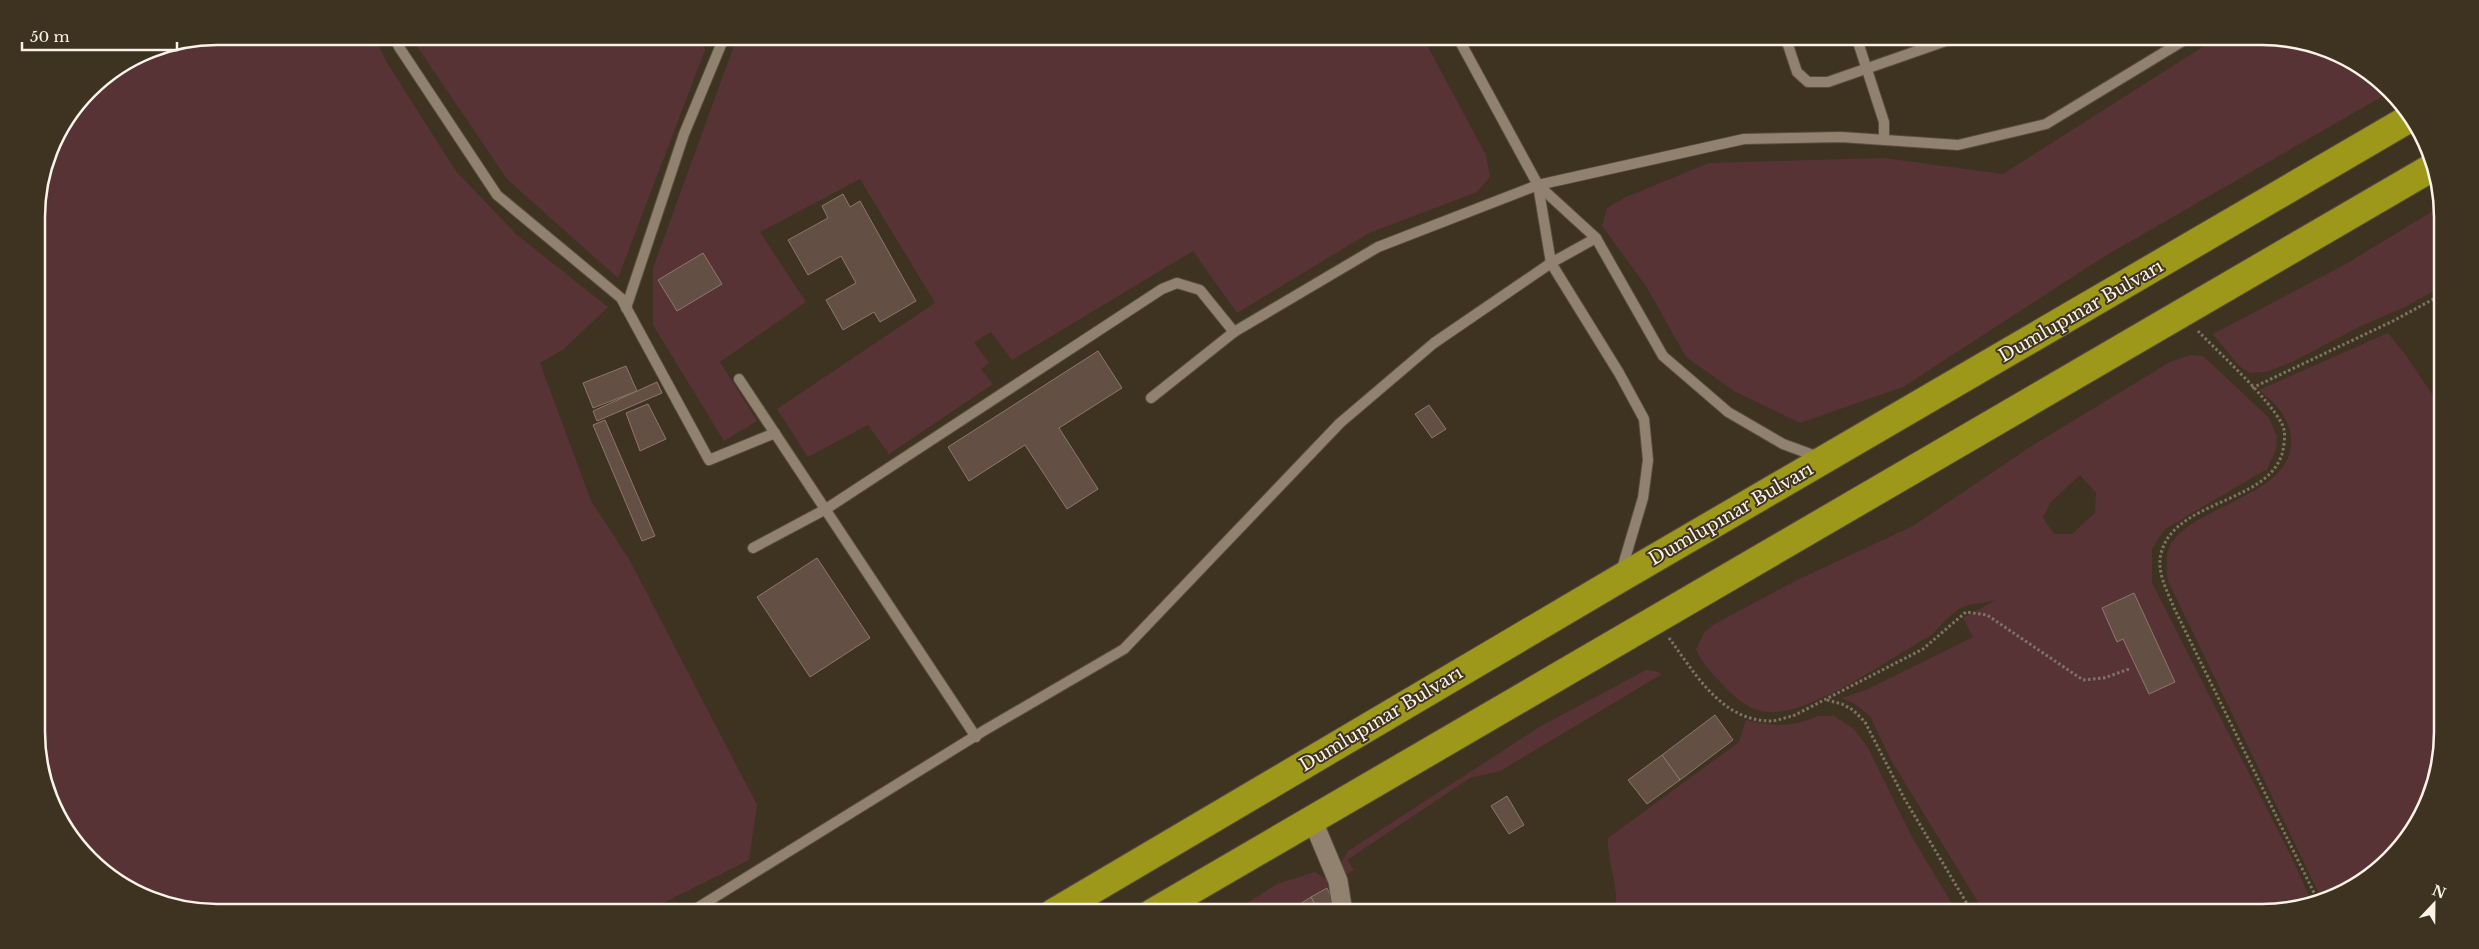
<svg xmlns="http://www.w3.org/2000/svg" width="2479" height="949" font-family="'Libre Baskerville',serif">
<rect width="100%" height="100%" fill="#3e3221"/>
<g fill="#583336" fill-rule="evenodd">
<polygon points="217,36 374,36 386,61 455,170 517,235 608,307 564,349 540,363 591,501 629,559 757,805 749,860 643,913 217,913 158,903 81,851 40,767 37,205 55,137 98,81 148,50"/>
<polygon points="410,36 701,36 705,50 618,278 507,179"/>
<polygon points="735,36 1422,36 1486,155 1490,177 1477,192 1369,233 1237,313 1193,251 1012,360 991,332 974,342 989,363 981,369 993,384 889,454 868,425 808,457 777,409 935,303 860,179 760,232 806,302 720,362 757,421 724,441 653,325 653,268 736,40"/>
<path d="M 2220,36 C 2288,36 2340,42 2390,92 L 2105,256 L 1903,387 L 1800,423 L 1734,391 L 1686,357 L 1646,286 L 1602,226 L 1607,208 L 1626,197 L 1709,163 L 1884,158 L 2003,174 Z"/>
<polygon points="2441,206 2441,287 2405,307 2359,327 2292,362 2266,372 2250,373 2239,366 2213,334 2346,264"/>
<path d="M 2388,333 L 2405,354 L 2442,409 L 2443,732 L 2433,791 L 2406,842 L 2372,876 L 2323,902 L 2168,581 C 2167,568 2164,556 2171,544 C 2195,504 2295,495 2291,439 C 2289,416 2276,404 2259,390 Z"/>
<path d="M 2190,355 L 2203,356 L 2269,418 L 2277,436 L 2276,450 L 2267,469 L 2165,529 L 2152,549 L 2152,583 L 2292,858 L 2313,905 L 2274,912 L 1984,912 L 1891,760 L 1870,716 L 1855,704 L 1842,698 L 1868,689 L 1973,637 L 1963,618 L 1996,600 C 1987,603 1978,603 1969,605 C 1955,608 1941,625 1932,635 C 1893,656 1813,714 1771,712 C 1751,712 1736,699 1723,685 C 1712,673 1702,664 1696,649 L 1704,633 L 1713,625 L 1797,580 L 1913,526 L 2030,447 L 2170,362 ZM 2080,475 L 2096,493 L 2095,513 L 2072,534 L 2054,534 L 2043,518 L 2050,503 Z"/>
<polygon points="1646,670 1656,671 1662,674 1500,771 1470,778 1347,860 1354,870 1341,878 1341,863 1348,851 1541,726"/>
<path d="M 1818,716 L 1834,716 L 1854,729 L 1868,748 L 1912,837 L 1957,912 L 1615,912 C 1620,889 1607,863 1608,838 L 1739,742 L 1746,720 C 1775,726 1790,728 1818,716 Z"/>
<polygon points="1315,872 1327,880 1328,887 1286,913 1231,913 1277,884"/>
</g>
<g fill="#644f45" stroke="#8e776c">
<polygon points="843,194 850,207 860,201 916,301 880,322 874,312 843,330 826,300 856,283 841,256 808,275 788,240 828,218 822,206"/>
<polygon points="703,253 722,284 677,311 658,280"/>
<polygon points="1098,351 1122,388 1059,428 1098,489 1067,509 1025,445 969,481 948,447"/>
<polygon points="626,366 637,391 593,408 583,383"/>
<polygon points="657,382 662,393 597,421 593,411"/>
<polygon points="648,404 666,439 640,451 626,413"/>
<polygon points="1429,405 1446,429 1432,438 1415,414"/>
<polygon points="605,420 655,536 642,541 593,425"/>
<polygon points="817,558 870,638 810,677 757,597"/>
<polygon points="2134,593 2175,682 2149,694 2123,639 2117,642 2102,608"/>
<polygon points="1715,715 1733,740 1680,780 1662,755"/>
<polygon points="1662,755 1680,780 1647,804 1628,780"/>
<polygon points="1507,796 1524,825 1509,834 1491,806"/>
<polygon points="1327,888 1335,905 1319,913 1311,897"/>
<polygon points="1311,897 1319,913 1286,913"/>
</g>
<g fill="none" stroke-linecap="round" stroke-linejoin="round">
<g stroke="#584e3f" stroke-width="12">
<g id="lane">
<polyline points="394,36 399,47 497,195 621,298 709,460 775,433"/>
<polyline points="1457,36 1538,185 1551,263 1619,373 1644,419 1648,460 1643,498 1621,572"/>
<polyline points="1785,36 1797,72 1808,82 1828,82 1960,36"/>
<polyline points="1856,36 1884,122 1884,140"/>
<polyline points="1538,185 1596,238 1663,356 1728,412 1783,444 1821,458"/>
<polyline points="626,308 684,134 723,40"/>
<polyline points="739,379 976,737"/>
<polyline points="1151,398 1234,332 1378,247 1538,185 1744,139 1841,137 1958,145 2046,124 2191,36"/>
<polyline points="753,548 826,509 1162,289 1177,283 1200,290 1234,332"/>
<polyline points="689,913 985,730 1124,649 1340,423 1434,343 1551,263 1596,238"/>
</g>
</g>
<g stroke="#584e3f" stroke-width="21">
<polyline id="street" points="1312,819 1338,881 1343,913"/>
</g>
<g stroke="#584e3f" stroke-width="30">
<g id="highway">
<polyline points="1053,913 1619,579 2410,118"/>
<polyline points="1152,913 2431,168"/>
</g>
</g>
<g stroke="#7e7465" stroke-width="3" stroke-dasharray="2.5 2.5" stroke-linecap="butt">
<path d="M 2198,331 C 2221,355 2267,396 2282,424 C 2285,430 2285,436 2284,443 C 2280,503 2179,497 2162,550 C 2155,570 2167,590 2174,608 L 2319,903"/>
<polyline points="2252,388 2393,321 2441,295"/>
<path d="M 1669,638 C 1695,673 1721,721 1771,721 C 1778,721 1786,717 1793,716 L 1923,649 L 1966,612 L 1987,615 L 2083,680 L 2104,678 L 2129,669"/>
<polyline points="1827,700 1842,704 1853,710 1865,722 1904,798 1972,912"/>
<polyline points="1209,913 1215,905"/>
</g>
<use href="#lane" stroke="#90826e" stroke-width="10"/>
<use href="#street" stroke="#90826e" stroke-width="19"/>
<use href="#highway" stroke="#9d981a" stroke-width="28"/>
</g>
<g text-anchor="middle" dominant-baseline="central" stroke-width="4" stroke-linejoin="round" paint-order="stroke">
<g font-size="18" fill="#fbf3e8" stroke="#3e3221">
<text transform="translate(2081 311) rotate(-30)">Dumlupınar Bulvarı</text>
<text transform="translate(1731 514) rotate(-30)">Dumlupınar Bulvarı</text>
<text transform="translate(1381 719) rotate(-31)">Dumlupınar Bulvarı</text>
</g>
</g>
<path d="M0 0H2479V949H0ZM217 45H2262A172 172 0 0 1 2434 217V732A172 172 0 0 1 2262 904H217A172 172 0 0 1 45 732V217A172 172 0 0 1 217 45Z" fill="#3e3221" fill-rule="evenodd"/>
<path fill="none" stroke="#fbf3e8" stroke-width="2.5" d="M217 45H2262A172 172 0 0 1 2434 217V732A172 172 0 0 1 2262 904H217A172 172 0 0 1 45 732V217A172 172 0 0 1 217 45Z"/>
<g transform="translate(2434 904) rotate(22)" stroke="#3e3221" stroke-width="4" paint-order="stroke">
<path d="M0-4L9 19L0 12L-9 19Z" fill="#fbf3e8"/>
<text y="-8" font-size="14" font-weight="bold" text-anchor="middle" fill="#fbf3e8">N</text>
</g>
<path d="M22 42v8h155v-8" fill="none" stroke="#fbf3e8" stroke-width="2.5"/>
<text x="30" y="42" font-size="15" fill="#fbf3e8" stroke="#3e3221" stroke-width="4" paint-order="stroke">50 m</text>
</svg>
